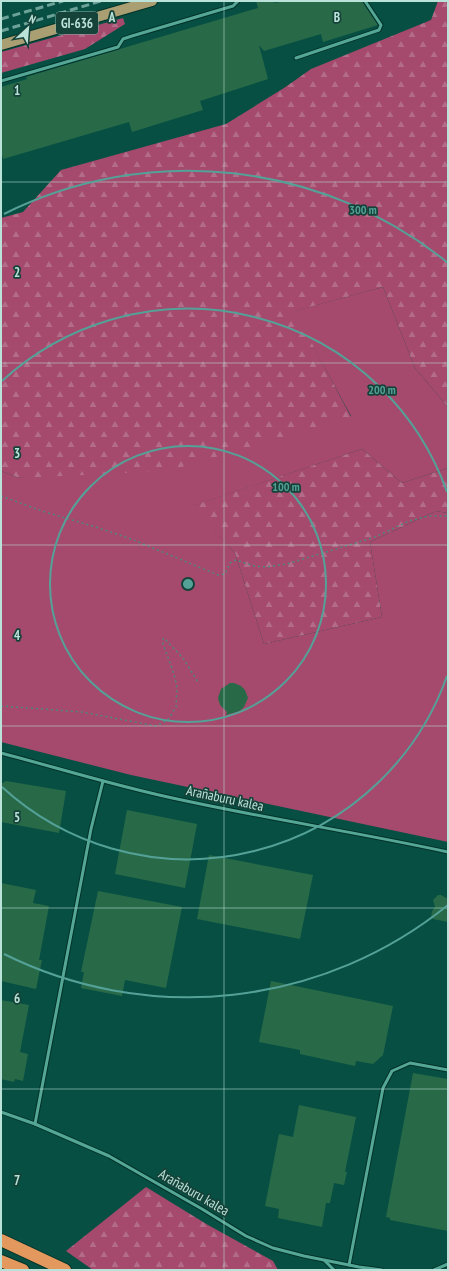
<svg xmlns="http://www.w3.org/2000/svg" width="449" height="1271" font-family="'PT Sans Narrow',sans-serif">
<defs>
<pattern id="forest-firs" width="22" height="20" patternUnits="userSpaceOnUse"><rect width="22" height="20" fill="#a5496d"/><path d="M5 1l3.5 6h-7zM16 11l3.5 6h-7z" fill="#b36c88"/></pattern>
</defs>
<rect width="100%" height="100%" fill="#074f43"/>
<polygon fill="#a5496d" points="383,287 415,368 448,407 448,468 402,483 362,449 193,506 235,553 264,644 382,617 370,542 436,511 448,513 448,842 131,775 1,742 1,471 19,478 351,416 294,311"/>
<g fill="url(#forest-firs)">
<polygon points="438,1 448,1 448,407 415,368 383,287 295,311 351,417 168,471 19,478 1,471 1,218 23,212 61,170 226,124 284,88 311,69 431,20"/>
<polygon points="123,18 125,24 85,49 1,73 1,52"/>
<polygon points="362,449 402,483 448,468 448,513 436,511 370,542 382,617 264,644 235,553 192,506"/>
<polygon points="146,1187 208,1225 273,1261 278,1270 93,1270 66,1251"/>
</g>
<g fill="#286a48">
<polygon points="256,1 274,1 275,3 283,1 362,1 378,25 323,42 321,34 264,51 259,45 268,79 200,101 203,110 132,132 129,122 3,159 1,151 1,87 27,79 26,77 258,8"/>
<polygon points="230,683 234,683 241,686 245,690 248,698 244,707 240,711 226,715 227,712 220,705 218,698 221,689"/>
<polygon points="6,781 66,791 59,833 1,822 1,784"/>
<polygon points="127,810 197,824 185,888 115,874"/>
<polygon points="209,855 313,875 300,939 197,919"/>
<polygon points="1,883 36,890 33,903 49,906 39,960 42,960 36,989 1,981"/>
<polygon points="98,891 182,907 166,988 125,980 122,996 81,988 84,972 81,972"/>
<polygon points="438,895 441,895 448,899 448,922 433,919 431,917 432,911 435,907 433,900"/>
<polygon points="271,981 393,1006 383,1055 373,1064 356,1061 355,1066 300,1054 300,1050 259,1042"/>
<polygon points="1,1000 29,1005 20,1052 28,1054 23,1081 15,1079 14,1082 1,1079"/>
<polygon points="413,1073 448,1079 448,1231 390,1220 390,1218 386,1217"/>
<polygon points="299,1105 356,1117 345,1172 347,1172 344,1185 334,1183 330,1203 326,1203 322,1227 278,1218 279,1209 265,1206 279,1134 293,1137"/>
</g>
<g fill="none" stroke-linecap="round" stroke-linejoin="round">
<g stroke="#02322a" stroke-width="5">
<g id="service">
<polyline points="296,58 379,30 381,25 365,1"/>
<polyline points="1,81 118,47 123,39 132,36 233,6 238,1"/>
<path d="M 1,753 C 54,767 106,783 159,795 C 255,817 352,831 448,852"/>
<polyline points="1,1112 35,1124 109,1156 202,1209 246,1236 273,1248 304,1256 359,1267 382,1270"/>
<polyline points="35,1124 91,829 103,781"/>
<polyline points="325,1261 334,1270"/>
<polyline points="349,1265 383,1088 392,1071 410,1063 448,1070"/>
<polyline points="434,1270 448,1264"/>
</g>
</g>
<g stroke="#02322a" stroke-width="12">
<polyline id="primary" points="1,45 152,1"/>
</g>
<g stroke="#02322a" stroke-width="14">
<g id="motorway">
<polyline points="1,1240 65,1270"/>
<polyline points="1,1261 23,1270"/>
</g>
</g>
<g stroke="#4d897d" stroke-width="1.5" stroke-dasharray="2 3" stroke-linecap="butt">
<polyline points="1,496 45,512 99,528 131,539 218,575 225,574 230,563 236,560 254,566 266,567 287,564 375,537 409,521 429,516 448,516"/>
<polyline points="1,706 82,712 156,726 168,720 176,707 177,688 174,674 162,641 164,638 183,658 198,682"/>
</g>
<use href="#service" stroke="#55a795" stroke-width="3"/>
<use href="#primary" stroke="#aa9e73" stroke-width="10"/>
<use href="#motorway" stroke="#e3985d" stroke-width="12"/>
<g stroke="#6da298" stroke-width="3" stroke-dasharray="8 4" stroke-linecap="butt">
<polyline points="1,19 63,1"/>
<polyline points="1,31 101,1"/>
</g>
</g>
<path fill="none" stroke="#bbe2d8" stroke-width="1" stroke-opacity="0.55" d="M 224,1 L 224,1270M 1,182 L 448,182M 1,363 L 448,363M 1,545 L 448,545M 1,726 L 448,726M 1,908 L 448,908M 1,1089 L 448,1089"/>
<g fill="none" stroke="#54a198" stroke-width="2">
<circle cx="188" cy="584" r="138"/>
<path d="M447 676A275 275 0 0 1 2 787M2 381A275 275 0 0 1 447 492"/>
<path d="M448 905A413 413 0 0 1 4 954M4 214A413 413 0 0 1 448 263"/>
</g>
<g text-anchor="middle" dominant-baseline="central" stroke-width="3.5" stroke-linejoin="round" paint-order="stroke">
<rect fill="#154239" stroke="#89b2a8" stroke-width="1" x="56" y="12" width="42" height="22" rx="3"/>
<g font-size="13" font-weight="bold" fill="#bbe2d8">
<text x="77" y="23">GI-636</text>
</g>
<g font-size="14" fill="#bbe2d8" stroke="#154239">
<text transform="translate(225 798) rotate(12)">Arañaburu kalea</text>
<text transform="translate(194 1192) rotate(30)">Arañaburu kalea</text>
</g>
</g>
<g font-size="13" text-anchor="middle" font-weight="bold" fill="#bbe2d8" stroke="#154239" stroke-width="3.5" stroke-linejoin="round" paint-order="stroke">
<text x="112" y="22">A</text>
<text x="337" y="22">B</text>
<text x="17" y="95">1</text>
<text x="17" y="277">2</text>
<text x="17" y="458">3</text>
<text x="17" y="640">4</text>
<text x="17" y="822">5</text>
<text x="17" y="1003">6</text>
<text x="17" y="1185">7</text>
</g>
<circle cx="188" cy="584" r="6" fill="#54a198" stroke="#154239" stroke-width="2"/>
<g font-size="12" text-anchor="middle" font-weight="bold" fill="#54a198" stroke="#154239" stroke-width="3.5" stroke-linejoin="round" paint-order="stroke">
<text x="363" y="214">300 m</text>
<text x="382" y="394">200 m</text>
<text x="286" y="491">100 m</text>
</g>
<rect width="449" height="1271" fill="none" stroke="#bbe2d8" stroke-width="4"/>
<g transform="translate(28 28) rotate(26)" stroke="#154239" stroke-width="3" paint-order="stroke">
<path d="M0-3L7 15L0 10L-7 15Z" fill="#bbe2d8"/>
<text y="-6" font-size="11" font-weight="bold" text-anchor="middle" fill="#bbe2d8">N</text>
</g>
</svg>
